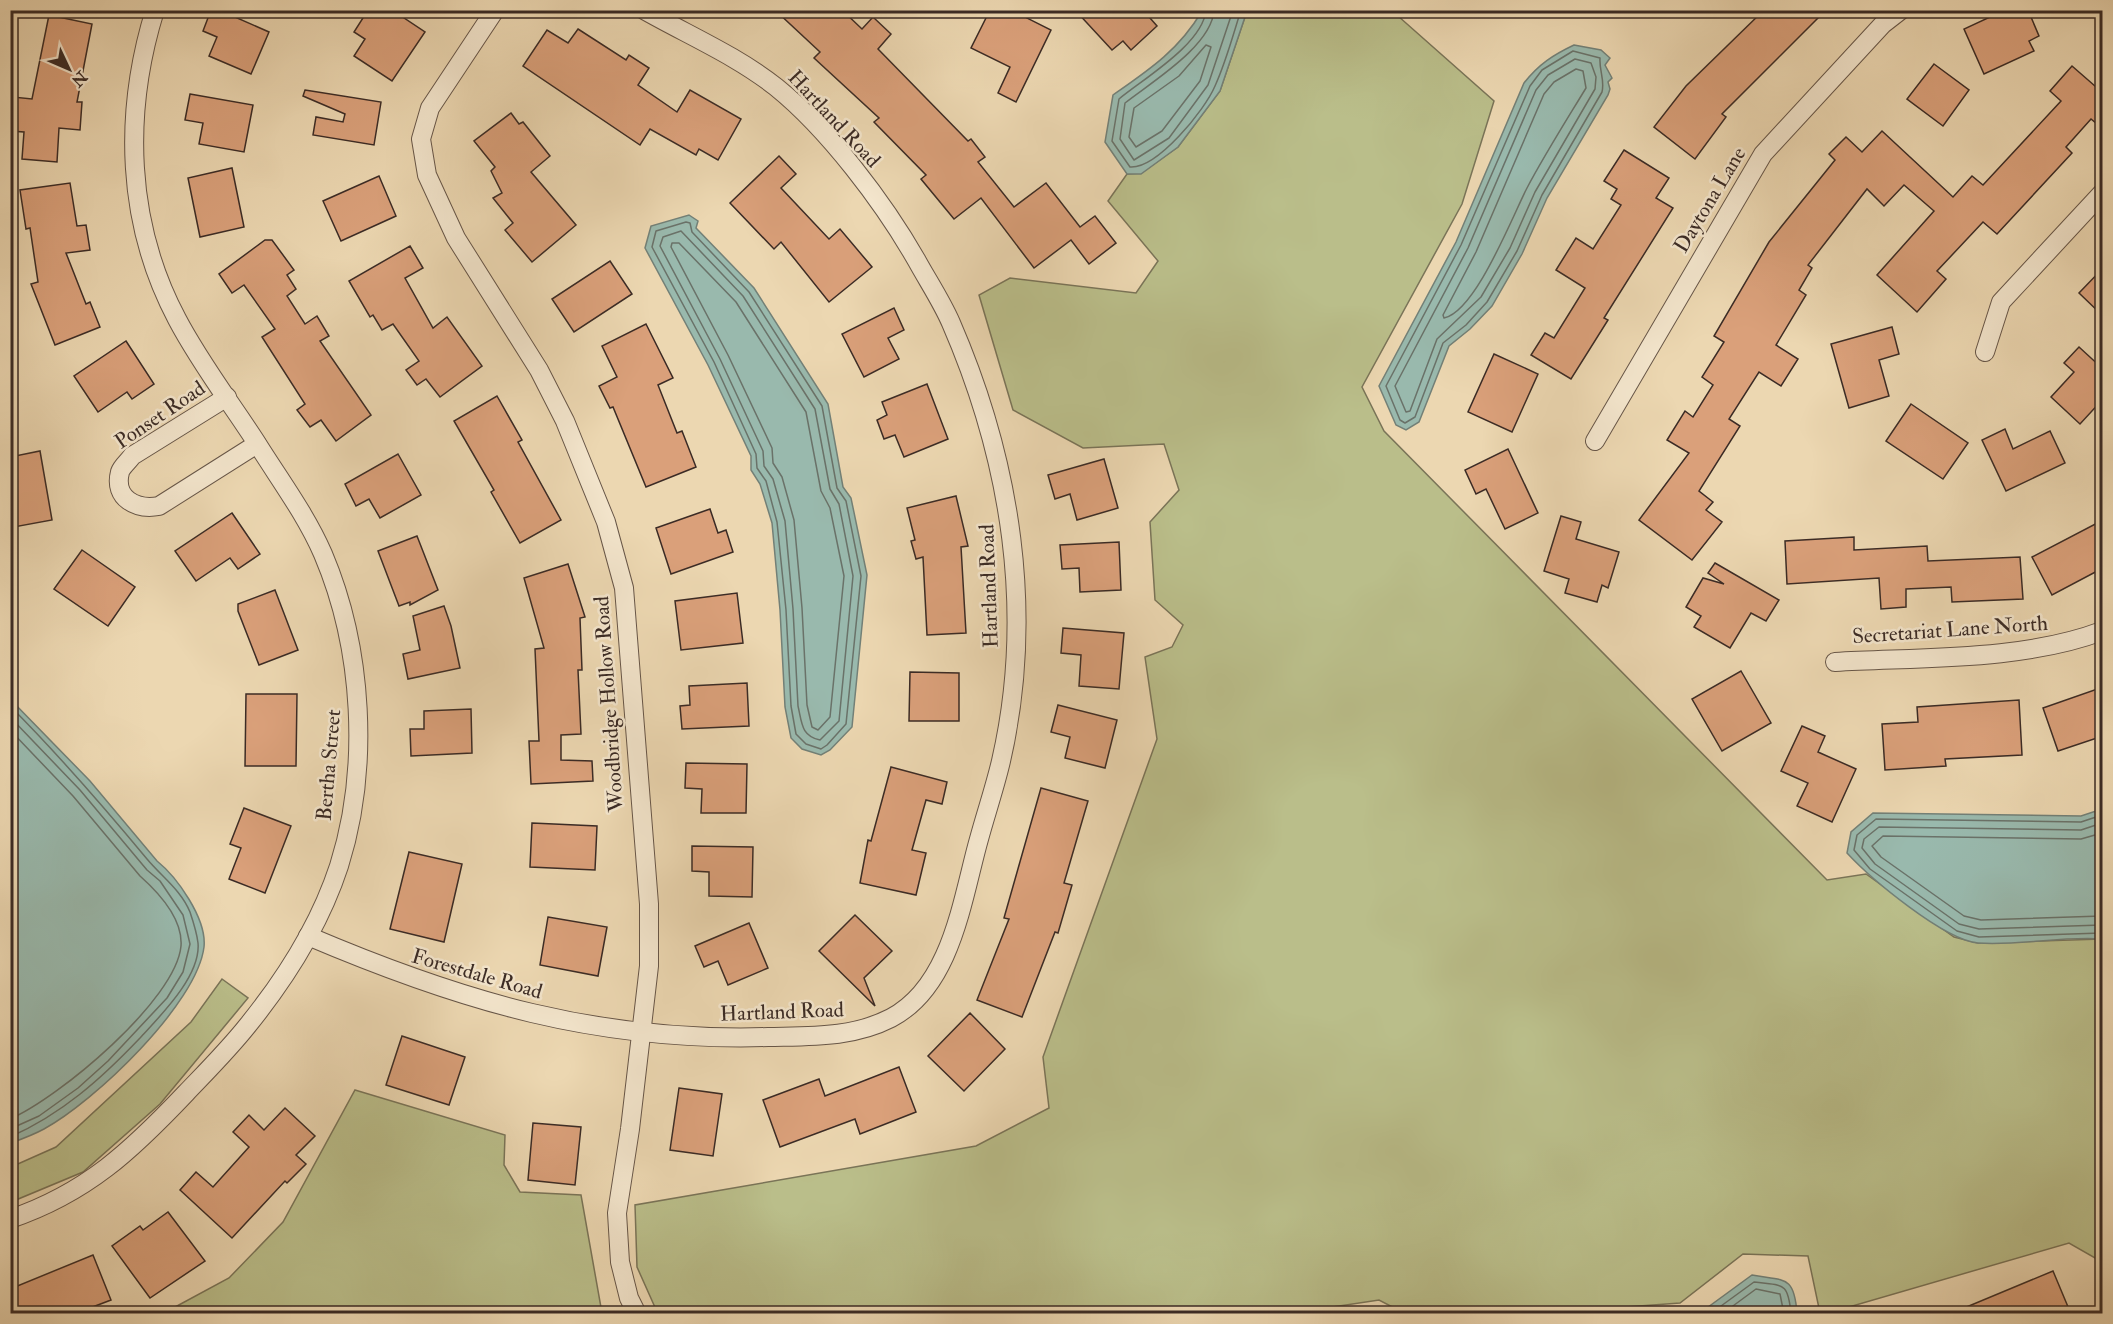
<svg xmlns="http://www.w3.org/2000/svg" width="2113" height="1324" font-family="'IM FELL Double Pica',serif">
<rect width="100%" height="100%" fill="#ecd7b1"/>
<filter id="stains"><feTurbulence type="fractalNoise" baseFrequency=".00333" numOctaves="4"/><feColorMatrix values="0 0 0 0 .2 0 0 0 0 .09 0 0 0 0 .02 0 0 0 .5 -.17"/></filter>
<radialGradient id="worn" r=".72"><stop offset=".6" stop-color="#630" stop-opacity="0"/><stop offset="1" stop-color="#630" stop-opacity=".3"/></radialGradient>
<g fill="#babe8a" stroke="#7a7458" stroke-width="1.5">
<polygon points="1247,11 1398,11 1398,16 1494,101 1462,204 1362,387 1384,431 1827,880 1866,874 1954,937 1978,943 2102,939 2102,1271 2097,1259 2069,1243 1825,1314 1820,1313 1808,1256 1743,1254 1680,1303 1544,1313 1404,1313 1379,1300 1286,1314 658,1314 637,1267 635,1205 976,1146 1049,1108 1043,1057 1157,739 1145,657 1172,647 1183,625 1155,600 1150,522 1179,490 1164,444 1083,448 1013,410 979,295 1010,278 1136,293 1158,261 1108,201 1127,174 1141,173 1178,147 1220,91"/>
<polygon points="222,979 248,998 160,1104 83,1172 11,1202 11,1167 56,1147 191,1022"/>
<polygon points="355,1090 505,1135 504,1165 520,1192 581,1195 602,1313 164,1313 229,1278 283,1222"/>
</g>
<g fill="#99b9ad" stroke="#738077" stroke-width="1.5">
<path d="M 1202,11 L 1247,11 L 1220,91 L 1178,147 L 1141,174 L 1127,174 L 1105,142 L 1113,95 C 1149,70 1179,50 1202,11 Z"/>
<path d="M 1574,45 L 1601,50 L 1610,58 L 1605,65 L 1612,78 L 1608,82 L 1610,89 L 1608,95 L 1547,198 L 1522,254 L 1492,306 L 1470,329 L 1449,346 L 1419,422 L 1406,430 L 1396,425 L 1379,386 L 1456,242 L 1524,83 C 1539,64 1553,55 1574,45 Z"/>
<polygon points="689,215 698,221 696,228 754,288 828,404 843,487 851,498 867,575 852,727 830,750 821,755 802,749 791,738 785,707 780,610 772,523 760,484 751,470 751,456 708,365 645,248 651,226"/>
<path d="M 10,699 L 90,781 L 157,861 C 177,877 207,919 204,947 C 197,1004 94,1102 44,1129 C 33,1135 22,1139 11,1143 Z"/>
<path d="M 2102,809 L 2102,939 C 2061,936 2019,946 1978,943 C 1944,940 1871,879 1847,853 L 1851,832 L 1873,813 L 2081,816 Z"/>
<path d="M 1752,1275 C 1785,1281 1794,1275 1797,1313 L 1700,1313 Z"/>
</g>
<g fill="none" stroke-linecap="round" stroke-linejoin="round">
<g stroke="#6a7269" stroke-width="1.5">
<path d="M 1206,10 C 1203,44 1143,79 1119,99 L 1112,141 L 1130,167 C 1157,169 1205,110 1215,86 C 1226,62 1233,35 1241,10"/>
<path d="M 1214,10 C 1212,46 1150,83 1125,103 L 1120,139 L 1134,160 L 1169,138 L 1208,85 L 1233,10"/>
<polygon points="1206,45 1211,47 1200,81 1162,131 1136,147 1129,137 1134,108 1179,76"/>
<path d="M 1573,51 L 1600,58 C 1599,70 1605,80 1602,92 L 1542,195 L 1517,251 L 1487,302 L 1466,325 L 1443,343 L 1415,417 L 1405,423 L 1400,420 L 1386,386 L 1461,245 L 1530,86 L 1542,70 Z"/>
<polygon points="1575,59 1591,63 1596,77 1595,89 1535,192 1510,248 1481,297 1437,339 1410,411 1406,412 1395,386 1468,248 1536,90 1548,75"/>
<path d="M 1576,69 L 1583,71 L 1586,88 C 1566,121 1545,154 1527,188 C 1512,217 1476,311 1444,318 L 1443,315 L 1476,252 L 1544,94 L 1554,82 Z"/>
<polygon points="686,222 690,223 692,232 749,292 822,406 837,488 846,501 861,576 846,724 827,745 821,749 806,744 796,734 791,706 786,610 777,522 766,481 757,468 756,454 714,362 652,247 656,231"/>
<path d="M 681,231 L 743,296 L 815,409 L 830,489 L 839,504 L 853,576 L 839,721 L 820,740 C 801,736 802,723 798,706 L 793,609 L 785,521 L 773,479 L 764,466 L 763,451 L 720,359 L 660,246 L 663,237 Z"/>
<polygon points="672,243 679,243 736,302 806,412 821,491 830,508 844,576 830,717 818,730 812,727 807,705 802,608 794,520 782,477 773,463 772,448 728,355 671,247"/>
<path d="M 10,706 C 59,755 103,806 147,859 C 162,877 181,890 190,912 C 193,921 197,934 198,943 C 201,976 160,1016 140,1038 C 101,1079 62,1114 10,1137"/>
<polyline points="10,717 80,790 147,870 160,881 183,915 190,944 183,972 167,998 108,1061 78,1088 39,1116 10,1129"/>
<path d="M 10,730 L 73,796 L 140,876 C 158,892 183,919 181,946 C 176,1000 59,1098 10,1119"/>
<polyline points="2102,815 2081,822 1876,819 1857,835 1854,850 1870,869 1957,931 1979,937 2102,933"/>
<polyline points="2102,823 2081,830 1879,827 1864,839 1862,848 1875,864 1959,924 1979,929 2102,925"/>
<polyline points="2102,833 2081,839 1883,836 1872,846 1881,857 1964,916 1981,920 2102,916"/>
<path d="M 1710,1314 L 1754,1282 C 1783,1286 1788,1281 1791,1314"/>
<polyline points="1722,1314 1756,1289 1780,1294 1784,1314"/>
</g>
</g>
<g fill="#daa07a" stroke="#3b2b25" stroke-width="1.5">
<polygon points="211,10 219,10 269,32 251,74 209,56 217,37 203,31"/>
<polygon points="368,10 392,10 425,32 392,81 354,56 365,39 354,32"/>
<polygon points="775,10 842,10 862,29 873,17 891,34 878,49 968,141 971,139 985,157 978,162 1014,207 1046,183 1080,227 1095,216 1116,243 1089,264 1071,240 1034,268 981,198 954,219 921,179 926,175 874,122 879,118 814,58 820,52"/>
<polygon points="990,10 1011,10 1051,30 1016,102 998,93 1010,67 971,48"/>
<polygon points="1075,10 1143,10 1157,26 1131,50 1123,41 1112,50"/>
<polygon points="1764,10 1826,10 1722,114 1726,117 1695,159 1654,127 1686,86"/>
<polygon points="2005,10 2028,10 2039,36 2029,41 2034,51 1984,74 1964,29"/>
<polygon points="49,15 92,24 77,102 82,102 80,130 59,128 57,162 22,159 24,132 10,131 13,97 32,99"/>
<polygon points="578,29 626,60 629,55 649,68 638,85 677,112 690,90 741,119 718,160 699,149 696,155 650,129 640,145 523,66 547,30 568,43"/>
<polygon points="1934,64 1969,90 1943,126 1907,99"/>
<polygon points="2072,66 2103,93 2103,129 2091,119 2066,147 2072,153 1997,234 1983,222 1937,271 1946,279 1917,312 1877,275 1934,211 1904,185 1884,206 1867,189 1808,265 1812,268 1799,290 1806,295 1776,345 1798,359 1781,386 1759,372 1729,419 1740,426 1699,491 1713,502 1706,510 1722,522 1692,560 1639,520 1689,453 1667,440 1685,411 1693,417 1713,385 1702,377 1724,342 1714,336 1769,242 1835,160 1829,154 1846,137 1862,152 1882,131 1953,197 1972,176 1983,185 2061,101 2050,91"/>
<polygon points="305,90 381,102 374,145 313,135 316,117 343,122 345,114 303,96"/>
<polygon points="190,94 253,105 244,152 199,144 203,123 185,120"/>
<polygon points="511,113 519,124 523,122 550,156 531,172 576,225 532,262 505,230 513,223 493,198 502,193 491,171 495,167 474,141"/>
<polygon points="1624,150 1669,178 1656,198 1673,208 1604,318 1608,320 1571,379 1531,355 1545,333 1554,338 1585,288 1556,270 1576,238 1593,249 1621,205 1611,199 1617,189 1604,181"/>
<polygon points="779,156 796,174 781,188 829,239 840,229 872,267 829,302 781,242 774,249 730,203"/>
<polygon points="232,168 244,227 200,237 188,178"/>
<polygon points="379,176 396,216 341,241 323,201"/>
<polygon points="70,183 77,226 86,225 90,250 66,253 86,304 90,302 100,327 55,345 31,284 38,282 30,228 26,229 20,190"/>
<polygon points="265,240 272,240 294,270 287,275 296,289 287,296 305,324 317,316 329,336 320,341 371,415 336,441 321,420 310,427 297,410 305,404 262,337 275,329 244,285 232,293 219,274"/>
<polygon points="410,246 423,268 405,278 433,328 447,317 482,366 440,397 426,379 417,385 406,370 419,361 393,324 382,330 373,315 370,317 349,281"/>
<polygon points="610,261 632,294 574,332 552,299"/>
<polygon points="2103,268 2103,316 2079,293"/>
<polygon points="894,308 904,330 888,338 899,359 864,377 842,334"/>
<polygon points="646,324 673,378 658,385 677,433 682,431 696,467 646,487 613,407 610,408 599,386 617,377 602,346"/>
<polygon points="1892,327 1899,354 1879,360 1889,396 1849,408 1831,344"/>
<polygon points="126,341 154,384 132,399 127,392 98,412 74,376"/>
<polygon points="2079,347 2103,369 2103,399 2080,424 2051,397 2074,372 2064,363"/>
<polygon points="1494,354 1538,374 1512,432 1468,412"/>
<polygon points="927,384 948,439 904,457 895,435 884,439 877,420 887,415 882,402"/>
<polygon points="497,396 522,440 518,442 561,520 520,543 491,492 494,490 454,421"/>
<polygon points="1911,404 1968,443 1943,479 1886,441"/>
<polygon points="2005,429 2013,449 2050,431 2065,463 2006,491 1982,440"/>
<polygon points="1508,449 1538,513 1505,529 1486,489 1476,494 1465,470"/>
<polygon points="40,451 52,520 14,527 10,504 10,457"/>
<polygon points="398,454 421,495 380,518 369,499 356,506 345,484"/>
<polygon points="1104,459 1118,508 1077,520 1070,494 1055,499 1048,475"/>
<polygon points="956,496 968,546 961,547 966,633 927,635 923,557 916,559 911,541 915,540 907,508"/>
<polygon points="710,509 718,533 726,530 733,552 671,574 656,528"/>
<polygon points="232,513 260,554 238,569 230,558 196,581 175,551"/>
<polygon points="1561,516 1581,522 1576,539 1619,552 1608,588 1602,585 1597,602 1565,593 1569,579 1544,571"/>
<polygon points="2103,520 2103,568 2052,595 2032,557"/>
<polygon points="417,536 438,590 410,605 410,602 399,606 378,551"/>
<polygon points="1854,537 1854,550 1927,546 1928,561 2020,557 2023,599 1952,602 1951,587 1906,589 1906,607 1881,609 1879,578 1787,584 1785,541"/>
<polygon points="1119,542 1121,590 1080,592 1079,568 1062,569 1060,545"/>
<polygon points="82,550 135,587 108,626 54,589"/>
<polygon points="1715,563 1779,600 1766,621 1751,613 1730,648 1694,627 1701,616 1686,607 1703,578 1724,584 1708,573"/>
<polygon points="568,564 585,617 580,618 582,670 578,670 581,734 561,735 561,760 592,761 593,781 531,784 529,741 539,741 535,649 544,648 524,578"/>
<polygon points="275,590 298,650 259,665 238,611 238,604"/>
<polygon points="737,593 743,643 681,650 675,601"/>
<polygon points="444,606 451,626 460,668 408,679 403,654 420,650 413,616"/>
<polygon points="1063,628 1124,633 1119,689 1079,686 1081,655 1061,653"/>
<polygon points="1741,671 1771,723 1722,751 1692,699"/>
<polygon points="910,672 959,673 959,721 909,721"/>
<polygon points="747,683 749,726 682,729 680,706 690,705 689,686"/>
<polygon points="2103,687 2103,736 2058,751 2043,708"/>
<polygon points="246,694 297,694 296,766 245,766"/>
<polygon points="2019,700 2022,755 1945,759 1946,766 1885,770 1882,724 1918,722 1917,707"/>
<polygon points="1058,705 1117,720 1105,768 1065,758 1070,737 1051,732"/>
<polygon points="471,709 472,753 411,756 410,729 424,729 424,711"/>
<polygon points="1802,726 1825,736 1818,752 1856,769 1832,822 1797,806 1808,783 1781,771"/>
<polygon points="686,763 747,764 746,813 701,813 702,789 685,788"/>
<polygon points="891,767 947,782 942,804 926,800 912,850 926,853 916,895 860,883 868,840 871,841"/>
<polygon points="1041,788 1088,801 1064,883 1072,885 1058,933 1055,932 1022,1017 977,1000 1009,919 1004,918"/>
<polygon points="244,808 291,826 265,893 229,879 241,848 230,844"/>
<polygon points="532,823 597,826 595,870 530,867"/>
<polygon points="692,846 753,847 752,897 709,896 709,872 692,871"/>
<polygon points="409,852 462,864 444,942 390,929"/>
<polygon points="855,915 892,951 864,978 875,1006 819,951"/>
<polygon points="548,917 607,927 598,976 540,965"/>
<polygon points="749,923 768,968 728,985 718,961 704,967 695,946"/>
<polygon points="970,1013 1005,1049 964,1091 928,1056"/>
<polygon points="402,1036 465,1057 449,1105 386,1085"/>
<polygon points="899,1067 916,1112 860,1134 855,1119 780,1147 763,1100 819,1079 825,1096"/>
<polygon points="679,1088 722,1094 713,1156 670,1150"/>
<polygon points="285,1108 315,1136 296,1155 306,1164 287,1183 285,1181 232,1238 180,1190 196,1172 213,1187 249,1147 233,1132 249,1115 264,1130"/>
<polygon points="533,1123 581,1127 575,1185 528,1180"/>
<polygon points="168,1212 205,1261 150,1298 112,1246 140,1226 143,1230"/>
<polygon points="93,1255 111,1300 90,1308 93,1314 10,1314 10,1289"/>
<polygon points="2053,1271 2071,1314 1952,1314 1952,1313"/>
</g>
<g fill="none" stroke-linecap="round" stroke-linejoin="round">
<g stroke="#675648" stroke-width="20">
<g id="minor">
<polyline points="495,10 430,108 421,139 427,175 456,238 539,370 565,421 606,522 624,588 649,904 649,966 630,1129 617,1213 620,1262 629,1298 637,1314"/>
<polyline points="1985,352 2001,302 2102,193"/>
<path d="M 227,397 L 132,456 C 129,461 122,466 120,472 C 113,499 137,510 159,506 L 257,444"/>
<polyline points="1595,441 1763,154 1883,24 1901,10"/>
<path d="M 1835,662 C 1920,657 2023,661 2102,631"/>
<path d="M 308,936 C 463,1002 598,1042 768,1037 C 811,1036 852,1038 891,1018 C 952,986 962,899 979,839 C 986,813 995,787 1001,761 C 1035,613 1011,461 951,323 C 942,302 928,281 917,261 C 884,203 828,129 776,87 C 737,56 688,35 644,10"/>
<path d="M 10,1219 C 87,1193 132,1150 186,1093 C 207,1071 229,1049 248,1025 C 286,978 320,924 339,866 C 370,768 363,648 323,554 C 306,515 280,480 258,445 C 231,403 200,363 177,319 C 126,223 123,113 155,10"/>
</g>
</g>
<use href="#minor" stroke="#f3e5cc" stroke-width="18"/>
</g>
<g text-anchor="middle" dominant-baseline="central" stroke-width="5" stroke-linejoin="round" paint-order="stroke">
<g font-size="21" fill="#3b2b25" stroke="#f3e5cc">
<text transform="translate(834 119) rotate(47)">Hartland Road</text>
<text transform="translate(1710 200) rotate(-59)">Daytona Lane</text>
<text transform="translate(160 415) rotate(-34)">Ponset Road</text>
<text transform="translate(989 586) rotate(-92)">Hartland Road</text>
<text transform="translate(1950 630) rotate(-4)">Secretariat Lane North</text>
<text transform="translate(609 704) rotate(-94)">Woodbridge Hollow Road</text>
<text transform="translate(329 765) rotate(-85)">Bertha Street</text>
<text transform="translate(477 974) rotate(16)">Forestdale Road</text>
<text transform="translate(782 1012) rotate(-2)">Hartland Road</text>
</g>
</g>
<rect width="2113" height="1324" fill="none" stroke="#ecd7b1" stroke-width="36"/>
<rect x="12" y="12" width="2089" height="1300" fill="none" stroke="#3b2b25" stroke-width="3"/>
<rect x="18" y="18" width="2077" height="1288" fill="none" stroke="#3b2b25" stroke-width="1.5"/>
<g transform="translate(69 69) rotate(134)" stroke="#f3e5cc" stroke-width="4.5" paint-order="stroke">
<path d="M0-4.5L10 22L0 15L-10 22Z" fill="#3b2b25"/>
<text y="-9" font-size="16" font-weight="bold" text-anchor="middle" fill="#3b2b25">N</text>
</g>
<rect width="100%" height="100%" filter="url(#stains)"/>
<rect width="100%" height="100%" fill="url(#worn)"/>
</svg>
